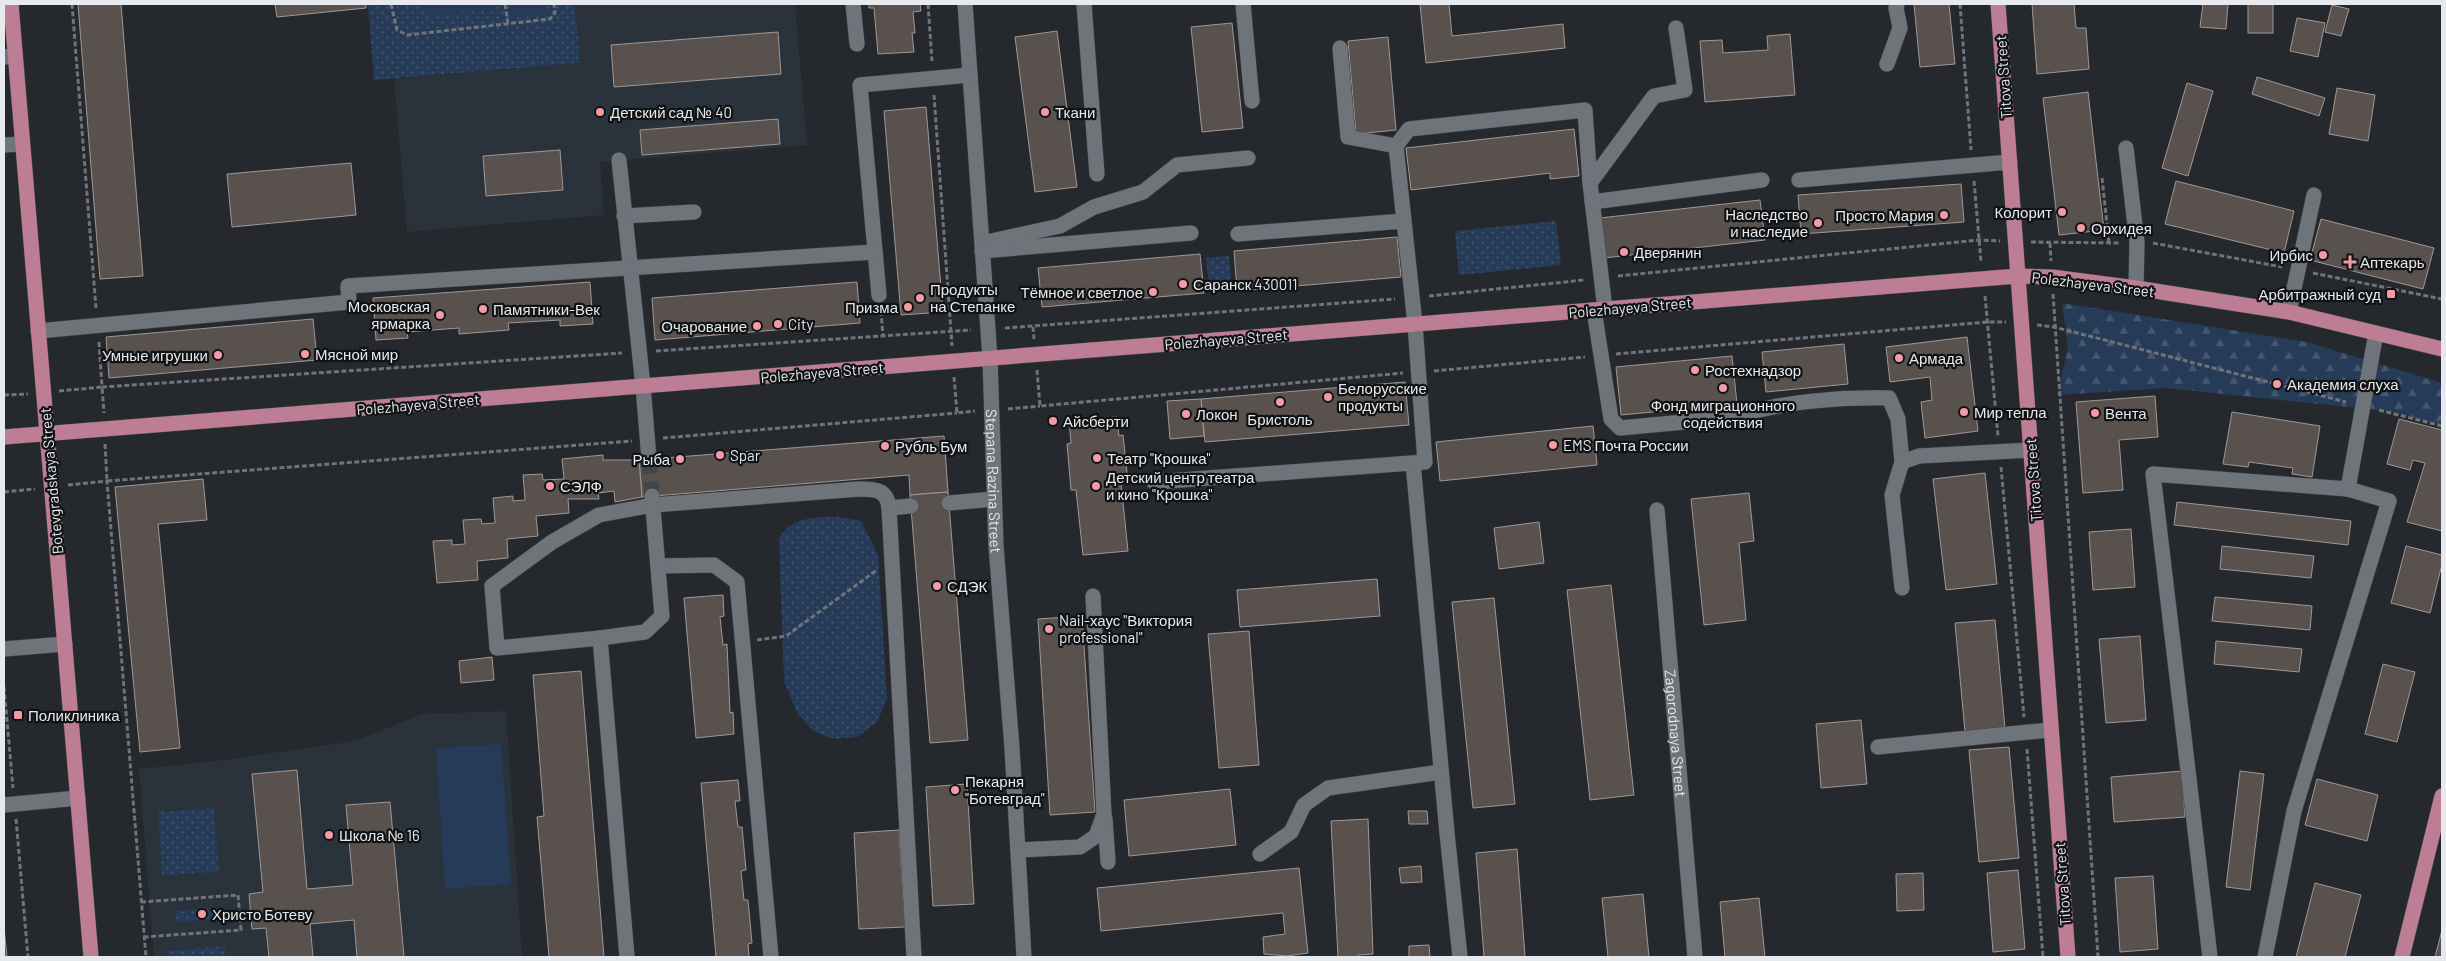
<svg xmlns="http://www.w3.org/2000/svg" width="2446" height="961" font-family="Barlow,sans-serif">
<defs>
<pattern id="grass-dots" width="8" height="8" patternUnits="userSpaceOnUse" patternTransform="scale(1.25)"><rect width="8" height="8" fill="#253b57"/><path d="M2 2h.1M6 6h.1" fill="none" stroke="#45576f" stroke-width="1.8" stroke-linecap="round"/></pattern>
<pattern id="forest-firs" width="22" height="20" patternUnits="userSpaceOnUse" patternTransform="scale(1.25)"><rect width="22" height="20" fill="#253b57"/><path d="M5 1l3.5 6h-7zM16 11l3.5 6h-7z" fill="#45576f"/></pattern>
</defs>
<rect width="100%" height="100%" fill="#25292e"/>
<g fill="#2a323c">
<polygon points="575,4 795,4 807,145 600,162 604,215 407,232 394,79 580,63"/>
<polygon points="506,711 522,957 154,957 139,769 224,760 355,741 422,714"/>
</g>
<g fill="url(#grass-dots)">
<polygon points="368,4 575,4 580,63 374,80"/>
<polygon points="1556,221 1561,265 1459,275 1455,231"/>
<polygon points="1229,256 1232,289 1210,292 1206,258"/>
<path d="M 838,517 L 861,521 L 878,555 L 887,699 L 877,722 L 857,737 L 833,739 L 813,731 L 797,713 L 784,681 L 779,538 C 791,517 815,517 838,517 Z"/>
<polygon points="214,808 219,871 162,876 158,812"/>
<polygon points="215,908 216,919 176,922 175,911"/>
<polygon points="225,946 225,957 169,957 168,951"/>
</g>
<polygon fill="url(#forest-firs)" points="2062,303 2307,342 2442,383 2442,425 2389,411 2165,388 2057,395 2068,348"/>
<g fill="#253b57">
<polygon points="425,4 496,4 497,9 427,16"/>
<polygon points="509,4 545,4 546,14 510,18"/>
<polygon points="501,744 511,884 445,889 436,748"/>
</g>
<g fill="#58514d" stroke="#a09894">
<polygon points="78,4 121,4 143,276 100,279"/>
<polygon points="275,4 366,4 366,8 277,17"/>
<polygon points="869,4 920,4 921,11 913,12 915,33 912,33 914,52 878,54 874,8 869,8"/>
<polygon points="1420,4 1449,4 1452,36 1563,24 1565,48 1426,63"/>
<polygon points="1914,4 1949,4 1955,64 1920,67"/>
<polygon points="2032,4 2074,4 2076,28 2086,28 2089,69 2037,74"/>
<polygon points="2203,4 2228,4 2226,29 2200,27"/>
<rect x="2248" y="4" width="25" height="29"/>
<polygon points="2332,5 2349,9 2341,36 2325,32"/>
<polygon points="2297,18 2325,23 2318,57 2290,51"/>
<polygon points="1232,23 1243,128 1202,132 1191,27"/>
<polygon points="1057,31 1077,187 1035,192 1015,37"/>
<polygon points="778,32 781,74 614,87 611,45"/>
<polygon points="1790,34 1795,95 1705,102 1700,41 1722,40 1723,53 1768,50 1767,36"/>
<polygon points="1388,37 1396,130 1356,134 1348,41"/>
<polygon points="2257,77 2325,98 2319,116 2252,94"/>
<polygon points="2187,83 2213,91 2188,176 2162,168"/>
<polygon points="2337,88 2375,95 2368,141 2329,134"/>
<polygon points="2088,92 2104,230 2059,235 2043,98"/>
<polygon points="926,107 943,312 901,315 884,111"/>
<polygon points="778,119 780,144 642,155 640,130"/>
<polygon points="1574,129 1579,176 1550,179 1550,173 1411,190 1406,148"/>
<polygon points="560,150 563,190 486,196 483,156"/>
<polygon points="351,163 356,215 232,227 227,174"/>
<polygon points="2176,181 2294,211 2284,253 2165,224"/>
<polygon points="1961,184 1964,222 1801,234 1798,195"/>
<polygon points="1760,200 1765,240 1604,258 1600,218"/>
<polygon points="2321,219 2434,248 2423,289 2310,260"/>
<polygon points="1397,237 1401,277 1237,291 1234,251"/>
<polygon points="1200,254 1204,293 1042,307 1038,268"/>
<polygon points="590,282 593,324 560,326 560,320 508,323 509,330 459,334 459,328 407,332 408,338 376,340 373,298"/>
<polygon points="857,282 860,323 655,340 652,298"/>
<polygon points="313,319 317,360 109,378 106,337"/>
<polygon points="1967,337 1978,431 1925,438 1921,402 1932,400 1930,377 1890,382 1886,347"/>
<polygon points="1844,344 1848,384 1766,392 1762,352"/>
<polygon points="1732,356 1737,404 1621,415 1616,367"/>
<polygon points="1405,382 1409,425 1205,442 1201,399"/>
<polygon points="2155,396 2158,437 2119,440 2123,490 2083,493 2076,402"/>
<polygon points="1201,399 1204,436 1170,439 1167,401"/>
<polygon points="2232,412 2320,426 2312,477 2292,474 2293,468 2249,462 2248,467 2223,464"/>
<polygon points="1117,417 1119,436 1123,435 1128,482 1121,483 1128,551 1083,555 1076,490 1071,490 1067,444 1071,443 1069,421"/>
<polygon points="2399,419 2442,430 2442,531 2407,522 2425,463 2413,460 2410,470 2387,464"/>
<polygon points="1593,426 1597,465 1440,481 1436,442"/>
<polygon points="944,436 948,492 910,495 909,475 642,497 639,460"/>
<polygon points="603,455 603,460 639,460 642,497 615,502 614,491 598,493 599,499 568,499 569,513 536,516 538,536 507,539 508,558 477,561 478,580 437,583 433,541 452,540 452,545 465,544 463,520 481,519 482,524 495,523 493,498 513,496 513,501 525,500 523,475 542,474 543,480 564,479 562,459"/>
<polygon points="1985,473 1997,584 1946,590 1933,479"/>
<polygon points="203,479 207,520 158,524 180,748 140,752 115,487"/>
<polygon points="948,492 968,740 930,743 910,495"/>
<polygon points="1749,493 1754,541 1739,543 1746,620 1704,625 1691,499"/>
<polygon points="2177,502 2351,521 2348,545 2174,525"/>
<polygon points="1539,522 1544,563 1499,569 1494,528"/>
<polygon points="2131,529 2135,587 2093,590 2089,532"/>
<polygon points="2222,546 2314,556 2311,578 2220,569"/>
<polygon points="2406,546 2442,555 2442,564 2430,613 2391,603"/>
<polygon points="1377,579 1380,616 1240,627 1237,590"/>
<polygon points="1611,585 1634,795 1590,800 1567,590"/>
<polygon points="723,595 724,616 720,617 723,645 727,644 730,713 733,712 734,734 696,738 684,598"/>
<polygon points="2215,597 2312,606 2310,630 2212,621"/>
<polygon points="1494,598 1515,804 1473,808 1452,602"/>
<polygon points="1082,616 1095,812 1050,815 1038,619"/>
<polygon points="1995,620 2005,728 1965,732 1955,623"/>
<polygon points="1249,631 1259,765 1219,768 1208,634"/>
<polygon points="2140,636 2146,720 2106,723 2099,639"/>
<polygon points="2216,641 2302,649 2299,672 2214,664"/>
<polygon points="492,657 494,680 461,683 459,661"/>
<polygon points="2383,664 2415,672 2397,742 2365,734"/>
<polygon points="581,671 604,957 549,957 537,817 544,816 533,675"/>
<polygon points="1861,720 1867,784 1821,788 1816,724"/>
<polygon points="2009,747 2019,858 1979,862 1969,750"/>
<polygon points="297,770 307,889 353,885 346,805 390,802 404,957 357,957 354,920 310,924 313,957 269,957 266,928 252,929 249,894 263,892 252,774"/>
<polygon points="2182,771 2185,817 2114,822 2111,777"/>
<polygon points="2240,771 2264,774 2250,890 2226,887"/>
<polygon points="2317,779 2378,795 2367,841 2305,825"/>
<polygon points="738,780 740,801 735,801 738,827 742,827 746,870 741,871 744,900 748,900 752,943 748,944 749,957 716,957 701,783"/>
<polygon points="967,784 974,904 933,906 926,787"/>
<polygon points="1230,789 1236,845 1129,856 1124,800"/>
<polygon points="1408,811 1427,811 1428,824 1409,824"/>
<polygon points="1368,819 1373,954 1358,955 1358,957 1338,957 1331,821"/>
<polygon points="899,830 905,927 859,929 854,833"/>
<polygon points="1517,849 1525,957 1484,957 1476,853"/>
<polygon points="1421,866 1422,882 1401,883 1399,868"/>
<polygon points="1299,868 1308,953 1287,956 1264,954 1263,937 1285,934 1283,913 1101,931 1097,888"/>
<polygon points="2018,870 2025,949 1993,952 1987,873"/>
<polygon points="1923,873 1924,910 1897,911 1896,874"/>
<polygon points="2153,876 2158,949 2120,952 2115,878"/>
<polygon points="2315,883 2361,895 2345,957 2296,957"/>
<polygon points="1643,894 1649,957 1608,957 1602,898"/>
<polygon points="1759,898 1765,957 1725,957 1720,902"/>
<polygon points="4,928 7,957 4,957"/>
<polygon points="2442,930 2442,957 2435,957"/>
<polygon points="1429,945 1430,957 1409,957 1409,946"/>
</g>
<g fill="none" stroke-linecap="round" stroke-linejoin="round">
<polyline stroke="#42464b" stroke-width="15" stroke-dasharray="15 8" stroke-linecap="butt" points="649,459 652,496"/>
<g stroke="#42464a" stroke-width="16">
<g id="minor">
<polyline points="853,4 857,44"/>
<path id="s1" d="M 965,4 L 990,358 L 996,546 L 1012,748 L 1024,957"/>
<polyline points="1084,4 1097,174"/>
<polyline points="1243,4 1252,101"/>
<polyline points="4,57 15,56"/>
<polyline points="1887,64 1900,28 1896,8 1897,4"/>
<polyline points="4,145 22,144"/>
<polyline points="1396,146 1409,129 1585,110 1590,183 1605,309"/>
<polyline points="2126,148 2137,243 2136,288"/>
<polyline points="619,160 643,386"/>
<polyline points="1799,180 2010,162"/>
<polyline points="1590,183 1654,96 1685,90 1676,28"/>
<polyline points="1592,202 1762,180"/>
<polyline points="624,216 694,212"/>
<polyline points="1238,234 1404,221"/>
<polyline points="982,243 1060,226 1094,207 1143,192 1177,165 1248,158"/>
<polyline points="982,251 1191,233"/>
<polyline points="879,295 860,85 970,75"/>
<path d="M 1594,310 L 1611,419 L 1620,428 L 1738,417 C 1779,401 1845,397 1889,398 L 1898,419 L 1902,462"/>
<polyline points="2289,312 2314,195"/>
<polyline points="38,331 349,302 348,286 875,252"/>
<polyline points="643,386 649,459"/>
<polyline points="1413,463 1447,833 1460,957"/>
<polyline points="1154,482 1425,462 1415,324 1396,146 1348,137 1340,48"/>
<polyline points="949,503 994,499"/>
<polyline points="889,508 911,506"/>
<path id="s2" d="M 1657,510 L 1695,957"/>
<polyline points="659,566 714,565 737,582 771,957"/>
<polyline points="1902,588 1892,495 1902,462 1919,456 2031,450"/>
<path d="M 600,638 L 497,648 L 492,586 L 552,542 L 599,515 L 653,505 L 859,489 C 875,489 887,489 889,508 L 914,957"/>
<polyline points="4,649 65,644"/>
<polyline points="1878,747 2050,730"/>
<polyline points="4,805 78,798"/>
<polyline points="1105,819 1108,862"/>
<polyline points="1018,850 1080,847 1096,836 1104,814 1093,596"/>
<polyline points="1260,854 1291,832 1304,805 1328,788 1441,772"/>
<polyline points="627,957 600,638 645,632 662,616 652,496"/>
<polyline points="2210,957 2153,474 2348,489"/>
<polyline points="2265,957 2294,811 2389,501 2348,489 2376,333"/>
</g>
</g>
<g stroke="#42464a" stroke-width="16">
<g id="major">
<polyline points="11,4 91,957"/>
<polyline points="1998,4 2068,957"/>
<polyline points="4,437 2018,276 2052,277 2136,288 2289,312 2442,349"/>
<polyline points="2402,957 2442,796"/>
</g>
</g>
<g stroke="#707378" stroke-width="3" stroke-dasharray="5 2.5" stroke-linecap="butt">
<polyline points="72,4 96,308"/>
<polyline points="391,4 397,30 407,35 550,19 555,13 554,4"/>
<polyline points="505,4 508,24"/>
<polyline points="928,4 932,61"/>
<polyline points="1960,4 1971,150"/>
<polyline points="934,95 952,346"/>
<polyline points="2102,178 2109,243"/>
<polyline points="1974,181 1981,262"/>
<polyline points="2031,242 2120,243"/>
<polyline points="2050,243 2051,261"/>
<polyline points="2153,243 2282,267"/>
<polyline points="2313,273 2442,299"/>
<polyline points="1618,276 1978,240 2000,241"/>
<polyline points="2053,294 2098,957"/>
<polyline points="1429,296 1584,280"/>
<polyline points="1985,296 1998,436"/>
<polyline points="881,311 883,336"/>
<polyline points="2037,325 2054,327 2346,402"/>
<polyline points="1033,327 1034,339"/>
<polyline points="1005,328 1395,299"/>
<polyline points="99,342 102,387 622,353"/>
<polyline points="656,351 971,330"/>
<polyline points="1616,354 1987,322 2006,322"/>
<polyline points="1037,370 1040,406 1403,373"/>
<polyline points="1434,371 1585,357"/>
<polyline points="954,377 957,413 975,411"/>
<polyline points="59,391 102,387 104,413"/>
<polyline points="4,395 28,394"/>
<polyline points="1008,409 1040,406"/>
<polyline points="2379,410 2442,426"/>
<polyline points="663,438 957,413"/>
<polyline points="105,444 107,481 632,441"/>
<polyline points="2001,467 2024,717"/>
<polyline points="68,485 107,481 146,957"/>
<polyline points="4,492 35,489"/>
<polyline points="757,640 786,636 877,570"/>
<polyline points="4,687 13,788"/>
<polyline points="2027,749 2043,957"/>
<polyline points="16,819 28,957"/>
<polyline points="141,902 238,895 241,930 144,937"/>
<polyline points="240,912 250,911"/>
</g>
<use href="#minor" stroke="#6f747a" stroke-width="15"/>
<use href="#major" stroke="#bd7d93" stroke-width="15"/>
</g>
<g fill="#f49aa5" stroke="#101214" stroke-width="2">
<circle cx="600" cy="112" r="5"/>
<circle cx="1045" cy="112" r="5"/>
<circle cx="2062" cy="212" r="5"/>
<circle cx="1944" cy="215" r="5"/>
<circle cx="1818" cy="223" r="5"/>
<circle cx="2081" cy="228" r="5"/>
<circle cx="1624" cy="252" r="5"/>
<circle cx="2323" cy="255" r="5"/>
<path d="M2347.5 254.5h5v5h5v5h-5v5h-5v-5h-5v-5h5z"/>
<circle cx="1183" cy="284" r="5"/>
<circle cx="1153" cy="292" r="5"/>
<rect x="2386" y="289" width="10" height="10" rx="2.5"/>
<circle cx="920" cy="298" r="5"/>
<circle cx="908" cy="307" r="5"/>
<circle cx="483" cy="309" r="5"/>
<circle cx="440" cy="315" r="5"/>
<circle cx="778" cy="324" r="5"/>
<circle cx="757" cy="326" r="5"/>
<circle cx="305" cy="354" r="5"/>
<circle cx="218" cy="355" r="5"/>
<circle cx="1899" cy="358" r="5"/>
<circle cx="1695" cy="370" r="5"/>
<circle cx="2277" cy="384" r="5"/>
<circle cx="1723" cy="388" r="5"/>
<circle cx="1328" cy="397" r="5"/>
<circle cx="1280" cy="402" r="5"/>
<circle cx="1964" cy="412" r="5"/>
<circle cx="2095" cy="413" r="5"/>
<circle cx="1186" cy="414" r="5"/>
<circle cx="1053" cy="421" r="5"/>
<circle cx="1553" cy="445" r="5"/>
<circle cx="885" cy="446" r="5"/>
<circle cx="720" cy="455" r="5"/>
<circle cx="1097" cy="458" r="5"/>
<circle cx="680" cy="459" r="5"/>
<circle cx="550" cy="486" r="5"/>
<circle cx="1096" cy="486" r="5"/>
<circle cx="937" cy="586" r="5"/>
<circle cx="1049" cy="629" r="5"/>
<rect x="13" y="710" width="10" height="10" rx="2.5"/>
<circle cx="955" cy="790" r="5"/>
<circle cx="329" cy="835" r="5"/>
<circle cx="202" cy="914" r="5"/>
</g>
<g text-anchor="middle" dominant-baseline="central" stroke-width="4.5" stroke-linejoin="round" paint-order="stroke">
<g font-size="15" fill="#e6e9ed" stroke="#101214">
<text transform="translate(2003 77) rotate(-94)">Titova Street</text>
<text transform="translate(2093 284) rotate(7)">Polezhayeva Street</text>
<text transform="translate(1630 307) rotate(-5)">Polezhayeva Street</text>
<text transform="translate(1226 339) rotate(-5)">Polezhayeva Street</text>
<text transform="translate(822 372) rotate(-5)">Polezhayeva Street</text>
<text transform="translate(418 404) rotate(-5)">Polezhayeva Street</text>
<text transform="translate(2033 480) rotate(-94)">Titova Street</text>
<text transform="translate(51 481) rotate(-95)">Botevgradskaya Street</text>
<text stroke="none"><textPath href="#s1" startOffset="478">Stepana Razina Street</textPath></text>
<text stroke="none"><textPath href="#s2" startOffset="224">Zagorodnaya Street</textPath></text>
<text transform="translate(2062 884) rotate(-94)">Titova Street</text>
</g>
<g font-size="15" fill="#e6e9ed" stroke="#101214" text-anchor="start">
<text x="610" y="112">Детский сад № 40</text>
<text x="1055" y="112">Ткани</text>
<text x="2052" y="212" text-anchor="end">Колорит</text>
<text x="1808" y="214" text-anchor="end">Наследство<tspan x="1808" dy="17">и наследие</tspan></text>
<text x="1934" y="215" text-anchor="end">Просто Мария</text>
<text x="2091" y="228">Орхидея</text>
<text x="1634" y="252">Дверянин</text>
<text x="2313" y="255" text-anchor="end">Ирбис</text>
<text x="2360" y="262">Аптекарь</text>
<text x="1193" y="284">Саранск 430011</text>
<text x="930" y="289">Продукты<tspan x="930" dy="17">на Степанке</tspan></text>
<text x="1143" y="292" text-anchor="end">Тёмное и светлое</text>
<text x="2381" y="294" text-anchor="end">Арбитражный суд</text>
<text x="430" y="306" text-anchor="end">Московская<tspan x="430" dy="17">ярмарка</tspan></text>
<text x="898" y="307" text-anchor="end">Призма</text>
<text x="493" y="309">Памятники-Век</text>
<text x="788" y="324">City</text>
<text x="747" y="326" text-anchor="end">Очарование</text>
<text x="315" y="354">Мясной мир</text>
<text x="208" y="355" text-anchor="end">Умные игрушки</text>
<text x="1909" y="358">Армада</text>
<text x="1705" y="370">Ростехнадзор</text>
<text x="2287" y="384">Академия слуха</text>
<text x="1338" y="388">Белорусские<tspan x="1338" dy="17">продукты</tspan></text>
<text x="1723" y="405" text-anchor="middle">Фонд миграционного<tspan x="1723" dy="17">содействия</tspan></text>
<text x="1974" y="412">Мир тепла</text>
<text x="2105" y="413">Вента</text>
<text x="1196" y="414">Локон</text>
<text x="1280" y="419" text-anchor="middle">Бристоль</text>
<text x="1063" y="421">Айсберти</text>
<text x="1563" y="445">EMS Почта России</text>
<text x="895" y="446">Рубль Бум</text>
<text x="730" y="455">Spar</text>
<text x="1107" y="458">Театр "Крошка"</text>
<text x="670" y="459" text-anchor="end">Рыба</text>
<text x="1106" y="477">Детский центр театра<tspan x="1106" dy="17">и кино "Крошка"</tspan></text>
<text x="560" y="486">СЭЛФ</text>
<text x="947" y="586">СДЭК</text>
<text x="1059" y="620">Nail-хаус "Виктория<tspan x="1059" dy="17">professional"</tspan></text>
<text x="28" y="715">Поликлиника</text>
<text x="965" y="781">Пекарня<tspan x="965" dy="17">"Ботевград"</tspan></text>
<text x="339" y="835">Школа № 16</text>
<text x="212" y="914">Христо Ботеву</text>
</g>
</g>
<rect width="2446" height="961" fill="none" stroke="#e6e9ed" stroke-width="10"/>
</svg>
